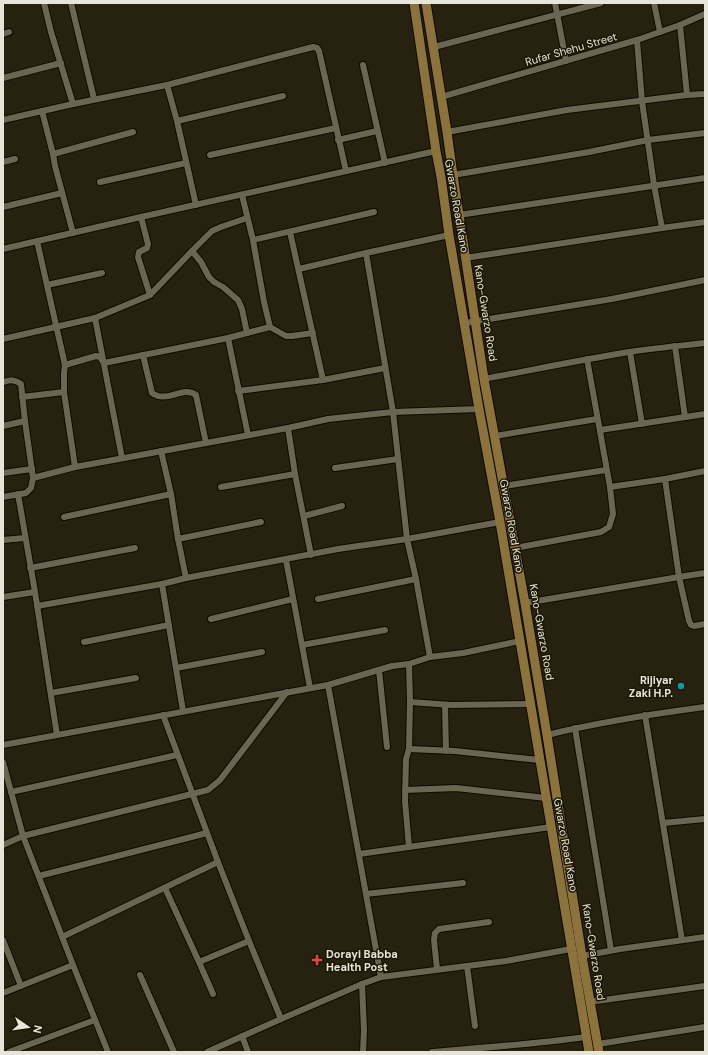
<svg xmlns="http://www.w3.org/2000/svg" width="708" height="1055" font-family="'DM Sans',sans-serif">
<rect width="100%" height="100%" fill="#26220f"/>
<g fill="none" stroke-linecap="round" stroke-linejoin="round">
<g stroke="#0f0b00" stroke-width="8">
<g id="minor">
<polyline points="44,3 51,32 73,104"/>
<polyline points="71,3 94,99"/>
<polyline points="555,3 566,61"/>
<polyline points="654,3 660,32"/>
<polyline points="680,25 687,95"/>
<polyline points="3,34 9,32"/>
<polyline points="637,40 642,101 654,185 662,228"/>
<polyline points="434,47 601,3"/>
<polyline points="363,65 385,163"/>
<polyline points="3,78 61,63"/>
<polyline points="167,85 177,121 196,205"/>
<polyline points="441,97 637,40 680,25 705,14"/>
<polyline points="42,111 53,154 55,166 73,233"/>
<polyline points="3,120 73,104 167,85 313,47 317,48 319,51 346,171"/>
<polyline points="177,121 283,96"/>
<polyline points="447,132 567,110 687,95 705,94"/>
<polyline points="338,140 377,131"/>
<polyline points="53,154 133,132"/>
<polyline points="210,155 336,128"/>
<polyline points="3,162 15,159"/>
<polyline points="453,175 589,152 648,140 705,133"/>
<polyline points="100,182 186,163"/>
<polyline points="3,207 62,193"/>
<polyline points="459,215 705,178"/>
<polyline points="141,217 148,244 147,248 139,252 138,257 150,295"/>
<polyline points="290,232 323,380"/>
<polyline points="253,240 374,212"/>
<polyline points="37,241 65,365"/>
<polyline points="3,249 141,217 436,151"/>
<polyline points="192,251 212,231 221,227 247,218"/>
<polyline points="366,253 393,412 407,539 416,579 430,657"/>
<polyline points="465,258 662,228 705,222"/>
<polyline points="299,269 366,253 449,235"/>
<polyline points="47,285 102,273"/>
<polyline points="95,318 150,295 192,251 201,262 209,277 214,282 223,287 238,300 242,309 247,333"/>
<polyline points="465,323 612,299 705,280"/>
<polyline points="270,327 286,336 292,336 313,333"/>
<polyline points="228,338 248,435"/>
<polyline points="3,339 95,318 122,458"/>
<polyline points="675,346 685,417"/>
<polyline points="630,352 642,424"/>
<path d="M 143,355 L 152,393 C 153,394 158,396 158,396 C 171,400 184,386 196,395 L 206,443"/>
<path d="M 484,379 C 532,370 580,360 629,352 C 654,348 680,346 705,343"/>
<path d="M 3,382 C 11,380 14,379 21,384 L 25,421"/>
<polyline points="238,391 323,380 385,368"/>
<polyline points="22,397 64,392"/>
<polyline points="3,426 25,421 33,478"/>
<polyline points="288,428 295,474 311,555"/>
<polyline points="600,430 705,414"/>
<polyline points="495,436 597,419"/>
<polyline points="161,451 171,494 178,539 186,578"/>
<polyline points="75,467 64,392 64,373 65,365 96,356 100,357 104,363 228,338 270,327 264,302 253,240 242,195"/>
<polyline points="335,468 398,459"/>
<polyline points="3,473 32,469"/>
<polyline points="665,479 679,577 689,621 691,625 694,626 705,624"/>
<polyline points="504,486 606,470"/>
<polyline points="221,487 295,474"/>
<polyline points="610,487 665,479 705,471"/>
<polyline points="18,494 35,592 57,735"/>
<polyline points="3,497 26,493 31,488 33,478 75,467 288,428 328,419 393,412 479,409"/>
<polyline points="304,516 342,506"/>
<polyline points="64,517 171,494"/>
<polyline points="178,539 261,522"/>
<polyline points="3,540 25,538"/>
<polyline points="515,548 601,532 609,527 613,514 610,487 587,359"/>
<polyline points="286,560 310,688"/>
<polyline points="30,568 135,548"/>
<polyline points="162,584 183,711"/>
<polyline points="3,597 35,592"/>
<polyline points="318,599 416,579"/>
<polyline points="525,603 679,577 705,573"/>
<polyline points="37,606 162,584 186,578 338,549 407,539 500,522"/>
<polyline points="211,619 293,599"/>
<polyline points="84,642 169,625"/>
<polyline points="302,645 385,630"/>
<polyline points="176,668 262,652"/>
<polyline points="379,670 387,747"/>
<polyline points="328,685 381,977"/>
<polyline points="51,693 136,678"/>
<polyline points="410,702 451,705 530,704"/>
<polyline points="445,705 446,751"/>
<polyline points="163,715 218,862"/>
<polyline points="645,715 682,940"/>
<polyline points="575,728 611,950"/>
<path d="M 547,735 C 599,722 652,714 705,707"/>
<polyline points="3,745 328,685 392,666 409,664 430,657 463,653 520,641"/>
<polyline points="409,749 455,751 539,760"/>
<polyline points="3,762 23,836 73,965 108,1052"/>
<polyline points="405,790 456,788 546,798"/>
<polyline points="11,792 177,755"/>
<polyline points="663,823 705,819"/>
<polyline points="3,845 23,836 208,790 220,780 287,692"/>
<polyline points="409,847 405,801 406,759 409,749 410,702 409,664"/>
<polyline points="359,854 551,827"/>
<polyline points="39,876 207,833"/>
<polyline points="165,888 199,962 213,994"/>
<polyline points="366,894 463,883"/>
<polyline points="62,937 218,862 249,941 281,1019"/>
<polyline points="3,940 21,986"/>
<polyline points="582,956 620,949 705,937"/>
<polyline points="199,962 249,941"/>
<polyline points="467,966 475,1026"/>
<polyline points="437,969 434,940 435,933 439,929 489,922"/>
<polyline points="140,975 174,1052"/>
<polyline points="362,984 364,1030 363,1052"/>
<polyline points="3,993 73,965"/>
<polyline points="589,1002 705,986"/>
<polyline points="242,1036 248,1052"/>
<polyline points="598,1044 705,1027"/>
<polyline points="9,1052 95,1020"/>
<polyline points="207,1052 281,1019 362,984 381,977 506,961 571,949"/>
<path d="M 432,1052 C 483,1048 535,1044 586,1037"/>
</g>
</g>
<g stroke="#0f0b00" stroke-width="11">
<g id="primary">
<polyline points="414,3 436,151 441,177 449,235 479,409 500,522 589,1052"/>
<polyline points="426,3 447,132 453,175 484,379 525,603 547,735 582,956 599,1052"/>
</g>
</g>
<use href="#minor" stroke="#6b6651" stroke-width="6"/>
<use href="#primary" stroke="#8c723c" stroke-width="9"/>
</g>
<circle fill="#0f9aa8" stroke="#1d1806" stroke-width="1.5" cx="681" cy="686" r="4"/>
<path fill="#e0444e" stroke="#1d1806" stroke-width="1.5" d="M315 954h4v4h4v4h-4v4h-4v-4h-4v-4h4z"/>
<g text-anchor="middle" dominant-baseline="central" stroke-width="3" stroke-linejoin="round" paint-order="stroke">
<g font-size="11" fill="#e7e4d9" stroke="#1d1806">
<text transform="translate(571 49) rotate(-16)">Rufar Shehu Street</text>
<text transform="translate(457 206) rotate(80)">Gwarzo Road Kano</text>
<text transform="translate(486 313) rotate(81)">Kano-Gwarzo Road</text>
<text transform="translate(512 526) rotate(80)">Gwarzo Road Kano</text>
<text transform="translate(542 632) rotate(80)">Kano-Gwarzo Road</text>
<text transform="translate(566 845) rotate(80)">Gwarzo Road Kano</text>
<text transform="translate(594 952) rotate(81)">Kano-Gwarzo Road</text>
</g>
<g font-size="11" font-weight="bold" fill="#e7e4d9" stroke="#1d1806" text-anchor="end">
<text x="673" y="680">Rijiyar<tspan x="673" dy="13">Zaki H.P.</tspan></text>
<text x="326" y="954" text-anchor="start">Dorayi Babba<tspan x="326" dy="13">Health Post</tspan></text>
</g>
</g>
<rect width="708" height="1055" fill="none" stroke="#e7e4d9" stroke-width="8"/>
<g transform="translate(28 1027) rotate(103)" stroke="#1d1806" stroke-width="3" paint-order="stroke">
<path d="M0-3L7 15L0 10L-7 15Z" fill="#e7e4d9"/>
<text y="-6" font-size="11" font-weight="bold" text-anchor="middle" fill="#e7e4d9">N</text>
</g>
</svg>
